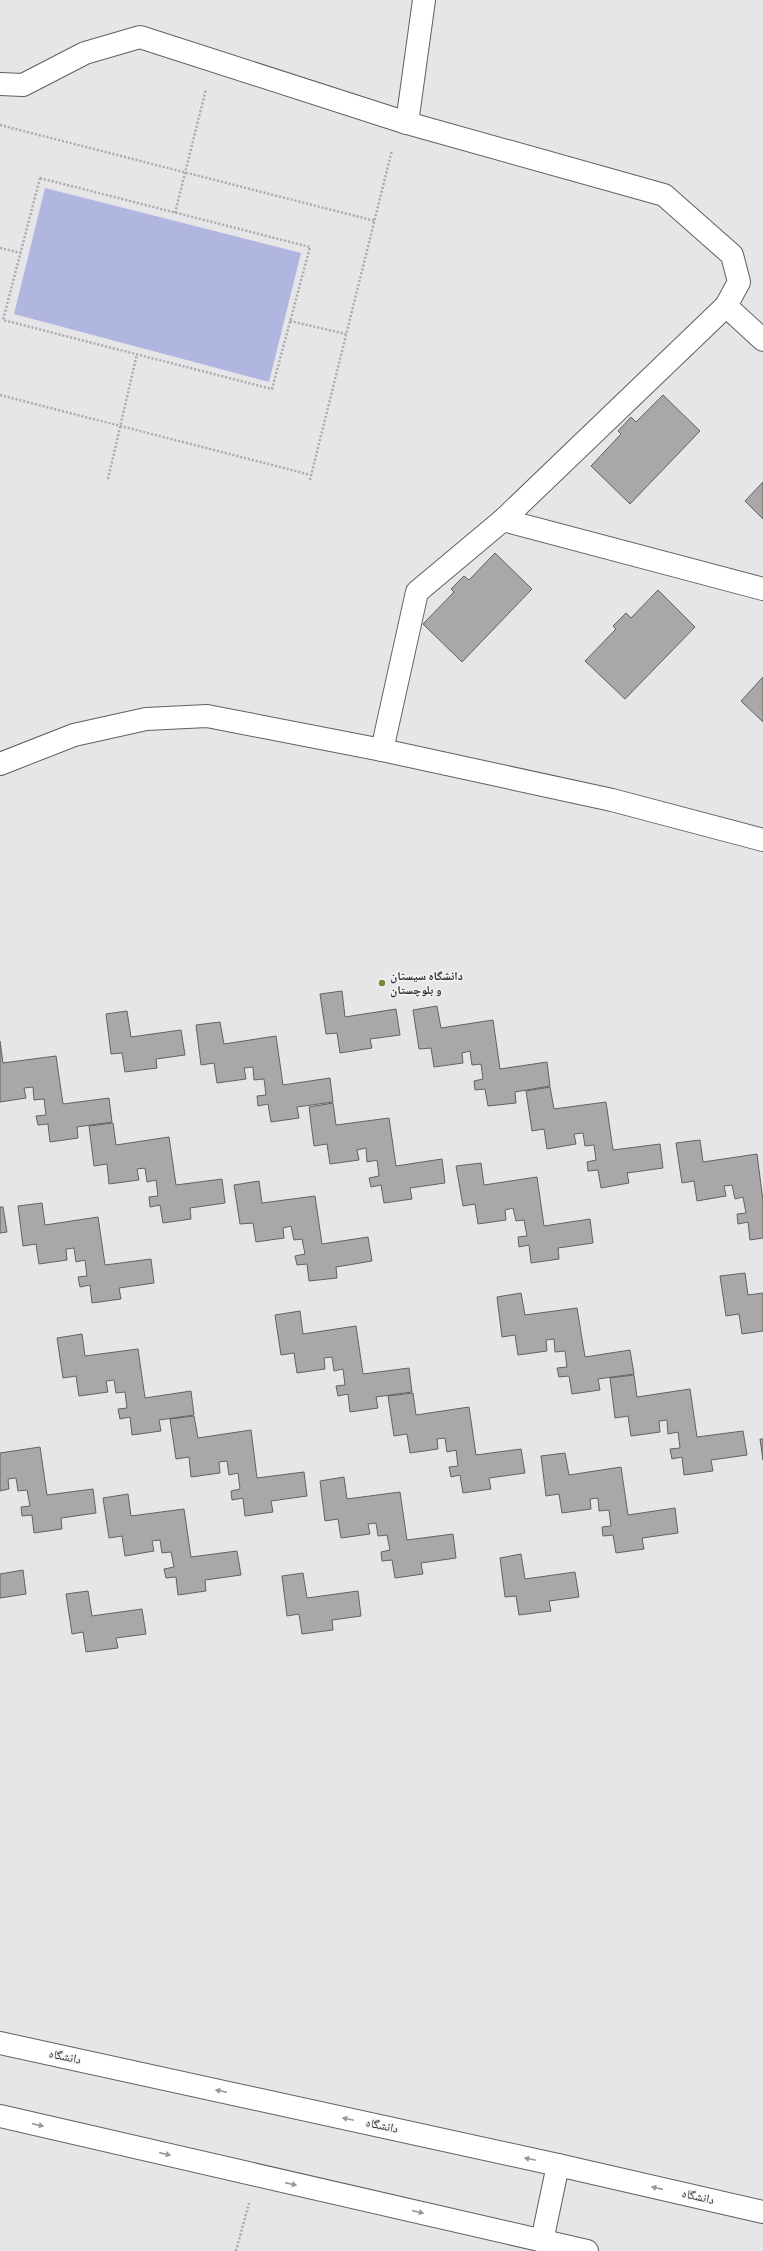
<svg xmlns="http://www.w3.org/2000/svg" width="763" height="2251" font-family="'Source Sans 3','Noto Naskh Arabic',sans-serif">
<rect width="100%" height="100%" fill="#e6e6e8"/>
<polygon fill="#b0b6e0" points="45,188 301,253 269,382 14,314"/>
<g fill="#a9a7a8" stroke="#636162">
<polygon points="663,395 700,431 630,504 591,466 621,434 618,431 631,417 636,422"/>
<polygon points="763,482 763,519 745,501"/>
<polygon points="495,553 532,589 462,662 423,624 454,592 451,589 464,576 469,580"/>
<polygon points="658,590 695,627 625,699 585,661 616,629 613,626 626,613 631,618"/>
<polygon points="763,677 763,722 741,701"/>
<polygon points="342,991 345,1017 396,1009 400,1035 370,1039 372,1048 340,1053 337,1033 326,1034 320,994"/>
<polygon points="437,1006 441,1028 493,1020 500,1069 547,1062 550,1086 515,1092 516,1103 488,1106 485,1089 475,1090 474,1081 483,1079 481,1064 472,1065 470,1051 462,1053 463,1063 434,1067 431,1048 419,1049 413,1010"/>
<polygon points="127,1011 131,1037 181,1030 185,1055 156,1059 157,1068 125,1072 122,1053 111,1054 106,1014"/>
<polygon points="220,1022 224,1044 276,1036 283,1085 330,1078 333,1102 297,1107 299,1118 271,1122 268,1104 258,1106 257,1096 266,1095 264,1079 254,1080 253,1067 244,1068 246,1079 217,1083 214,1063 201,1065 196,1025"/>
<polygon points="0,1041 3,1063 56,1056 63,1104 109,1098 112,1122 77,1127 78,1138 50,1142 48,1124 38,1125 36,1116 46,1115 44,1099 34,1100 33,1087 24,1088 26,1098 0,1102"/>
<polygon points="550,1087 554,1109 606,1102 613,1150 660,1144 663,1168 627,1173 629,1183 601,1188 598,1170 588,1171 587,1162 596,1160 594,1145 585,1146 583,1133 574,1134 576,1144 547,1149 544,1129 532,1131 526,1091"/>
<polygon points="333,1103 336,1125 389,1118 396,1166 442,1159 445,1183 410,1188 412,1199 384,1203 381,1185 371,1187 369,1178 379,1176 377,1160 367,1162 366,1148 357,1150 359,1160 330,1164 327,1144 314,1146 309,1107"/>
<polygon points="113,1123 116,1145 169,1137 176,1185 222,1179 225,1203 190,1208 191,1219 163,1223 160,1205 150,1207 149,1197 158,1196 156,1180 147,1182 145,1168 137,1169 139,1180 109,1184 107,1164 94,1166 89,1126"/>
<polygon points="700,1140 703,1162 757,1154 763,1201 763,1238 750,1240 748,1222 738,1224 737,1214 746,1213 743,1197 735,1199 732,1185 724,1186 726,1196 697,1201 694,1181 682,1183 676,1143"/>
<polygon points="481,1163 484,1185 537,1177 544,1226 590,1219 593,1243 558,1248 559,1259 531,1263 529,1245 519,1247 518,1237 527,1236 524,1220 516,1221 513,1208 505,1210 506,1220 478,1224 475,1204 463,1206 456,1166"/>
<polygon points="259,1181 262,1203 315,1196 322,1244 368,1237 372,1261 336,1267 337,1278 309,1281 307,1264 297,1265 295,1256 305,1254 302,1239 294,1240 291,1226 283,1228 284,1238 256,1242 253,1223 240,1224 234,1185"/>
<polygon points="42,1203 45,1225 98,1217 105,1265 151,1259 154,1283 119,1288 121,1299 92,1303 90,1285 80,1287 78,1277 87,1276 85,1260 76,1262 74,1248 66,1249 67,1260 39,1264 36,1244 23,1246 18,1206"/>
<polygon points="0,1207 3,1207 7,1232 0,1233"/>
<polygon points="745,1273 748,1295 763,1293 763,1331 742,1334 739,1314 726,1316 720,1276"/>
<polygon points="521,1293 525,1315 577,1308 585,1357 630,1350 634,1374 598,1379 600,1390 572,1394 569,1376 559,1377 557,1368 567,1367 565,1351 555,1352 554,1339 546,1340 547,1351 518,1355 515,1335 502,1337 497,1297"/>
<polygon points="300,1311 303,1334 356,1326 363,1374 409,1368 412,1392 376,1397 378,1408 350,1412 348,1394 338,1396 336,1386 345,1385 343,1369 334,1371 332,1357 324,1358 325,1369 297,1373 294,1353 281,1355 275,1315"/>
<polygon points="82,1334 85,1356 138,1349 145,1398 191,1391 194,1415 159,1420 161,1431 132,1435 130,1417 120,1419 118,1409 127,1408 125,1392 116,1393 114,1380 106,1381 108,1392 79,1396 76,1376 63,1378 57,1338"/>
<polygon points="634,1375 637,1397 690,1389 697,1437 743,1431 747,1455 711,1460 713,1471 684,1475 682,1457 672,1459 670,1449 680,1448 678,1432 668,1434 667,1420 659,1421 660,1432 631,1436 628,1416 615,1418 610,1378"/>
<polygon points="413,1393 416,1415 469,1407 476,1455 521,1449 525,1473 489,1478 491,1489 463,1493 460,1475 451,1477 449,1467 458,1466 456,1450 447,1452 445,1438 437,1439 438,1449 410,1453 407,1434 394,1436 388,1396"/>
<polygon points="194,1416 198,1438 251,1430 257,1478 304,1472 307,1496 271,1501 273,1512 245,1516 243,1498 232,1500 231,1491 240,1489 238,1473 229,1475 227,1461 219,1462 220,1473 191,1477 189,1457 176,1459 170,1419"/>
<polygon points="760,1439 763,1439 763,1460"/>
<polygon points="40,1447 47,1495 93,1489 96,1513 61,1518 62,1529 34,1533 32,1515 22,1516 21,1507 30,1506 27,1490 18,1491 16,1478 8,1479 9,1489 0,1491 0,1453"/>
<polygon points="565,1453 569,1475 621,1467 628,1515 675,1508 678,1533 642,1538 644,1549 616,1553 613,1535 603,1536 602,1527 611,1526 609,1510 599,1511 598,1498 590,1499 591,1509 562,1513 559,1494 546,1496 541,1456"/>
<polygon points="344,1477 347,1499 400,1492 407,1540 453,1534 456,1558 421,1563 423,1574 395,1578 392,1560 382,1561 381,1552 390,1550 387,1535 378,1536 376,1523 368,1524 370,1534 341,1538 338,1519 325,1521 320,1481"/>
<polygon points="128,1494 131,1516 184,1509 191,1557 237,1551 241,1575 205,1580 206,1591 178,1595 176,1577 166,1578 164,1569 174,1567 171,1552 162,1553 160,1540 152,1541 154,1551 125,1556 122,1536 109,1538 103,1498"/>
<polygon points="521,1554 525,1579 575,1572 579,1597 549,1601 551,1611 519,1615 516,1596 505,1597 500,1558"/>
<polygon points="23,1570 26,1594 0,1598 0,1574"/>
<polygon points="303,1573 307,1598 358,1591 361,1616 332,1620 333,1630 302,1634 299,1614 287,1616 282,1576"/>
<polygon points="88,1591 92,1616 142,1609 146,1634 116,1638 118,1648 86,1652 83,1632 72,1634 66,1594"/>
</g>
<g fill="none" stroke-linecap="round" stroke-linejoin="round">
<g stroke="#606062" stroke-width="24">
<g id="minor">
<polyline points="0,84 23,85 85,53 140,37 407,123 664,195 732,255 739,282 726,306 763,340"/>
<polyline points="407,123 424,0"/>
<polyline points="503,520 763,589"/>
<polyline points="382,750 417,592 503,520 726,306"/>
<polyline points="0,764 74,735 146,719 207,716 382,750 612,800 763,840"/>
</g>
</g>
<g stroke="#606062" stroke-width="24">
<g id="major">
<polyline points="0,2043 558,2165 763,2212"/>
<polyline points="0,2116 587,2251"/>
<polyline points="542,2241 558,2165"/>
</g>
</g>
<g stroke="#ababac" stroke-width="2.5" stroke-dasharray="2 2" stroke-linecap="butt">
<polyline points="0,125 375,221"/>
<polygon points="40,178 310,247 272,389 3,320"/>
<polyline points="175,213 206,89"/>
<polyline points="0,248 21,253"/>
<polyline points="290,321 346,334"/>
<polyline points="0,395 311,475"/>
<polyline points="108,479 137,354"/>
<polyline points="310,480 392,150"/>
<polyline points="236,2251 249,2203"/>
</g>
<use href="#minor" stroke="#fff" stroke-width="22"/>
<use href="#major" stroke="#fff" stroke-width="22"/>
</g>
<defs><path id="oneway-solid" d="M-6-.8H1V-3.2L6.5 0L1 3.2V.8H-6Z"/></defs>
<g fill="#989898">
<use href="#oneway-solid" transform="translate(221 2091) rotate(-168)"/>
<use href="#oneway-solid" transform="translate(348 2119) rotate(-168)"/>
<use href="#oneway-solid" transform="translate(38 2125) rotate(13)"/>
<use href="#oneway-solid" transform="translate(165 2154) rotate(13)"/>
<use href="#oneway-solid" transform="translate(530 2159) rotate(-168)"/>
<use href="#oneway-solid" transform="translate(291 2184) rotate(13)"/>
<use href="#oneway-solid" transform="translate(657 2188) rotate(-167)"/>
<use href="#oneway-solid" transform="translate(418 2212) rotate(13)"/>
</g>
<circle fill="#7c8531" stroke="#f3f4f6" stroke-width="1.5" cx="382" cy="983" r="4"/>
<g text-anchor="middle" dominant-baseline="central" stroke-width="3" stroke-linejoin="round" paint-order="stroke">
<g font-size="12" font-weight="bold" fill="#303031" stroke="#f3f4f6" text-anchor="start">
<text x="390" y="976">دانشگاه سیستان<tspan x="390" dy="14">و بلوچستان</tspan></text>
</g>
<g font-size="12" fill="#303031" stroke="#f3f4f6">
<text transform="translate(65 2057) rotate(12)">دانشگاه</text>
<text transform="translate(382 2126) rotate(12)">دانشگاه</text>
<text transform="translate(698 2197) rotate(13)">دانشگاه</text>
</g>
</g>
</svg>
